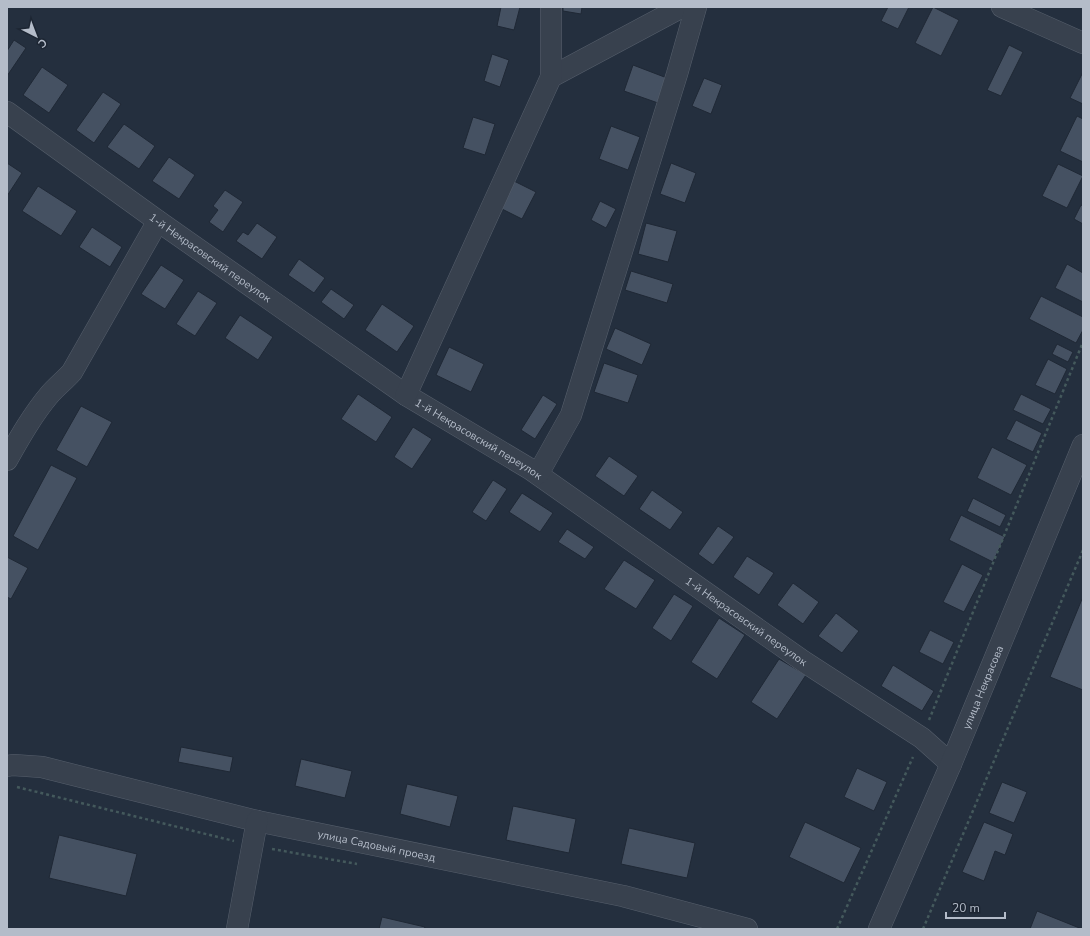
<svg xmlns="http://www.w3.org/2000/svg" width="1090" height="936" font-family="'Nunito Sans',sans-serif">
<rect width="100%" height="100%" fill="#242f3e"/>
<g fill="#455162" stroke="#1f2835">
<polygon points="501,7 520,7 514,30 497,26"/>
<polygon points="563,7 582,7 581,14 563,11"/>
<polygon points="888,7 909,7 898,29 881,21"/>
<polygon points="933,7 959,20 941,56 915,43"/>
<polygon points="14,40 26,48 7,76 7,51"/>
<polygon points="1009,45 1023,52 1001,96 987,90"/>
<polygon points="492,54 509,60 500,87 484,81"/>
<polygon points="633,65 667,78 658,103 624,91"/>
<polygon points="42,67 68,85 49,113 23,95"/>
<polygon points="1083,72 1083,104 1070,98"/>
<polygon points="704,78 722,85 711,114 692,106"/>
<polygon points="103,92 121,104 94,143 76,130"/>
<polygon points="1077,116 1083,119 1083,162 1060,151"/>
<polygon points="473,117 495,124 485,155 463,148"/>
<polygon points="124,124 155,146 139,169 107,147"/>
<polygon points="611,126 640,137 628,170 599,159"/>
<polygon points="169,157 195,175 179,199 152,181"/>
<polygon points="7,163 22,173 7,196"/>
<polygon points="671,163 696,173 685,203 660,194"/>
<polygon points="1058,164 1083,176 1067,208 1042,196"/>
<polygon points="512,180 536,192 522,219 498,207"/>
<polygon points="38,186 77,211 61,236 22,211"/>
<polygon points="225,190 243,202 223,232 209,222 218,210 213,206"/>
<polygon points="600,201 616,209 606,228 591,220"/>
<polygon points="1081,205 1083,206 1083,224 1074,219"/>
<polygon points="257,223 277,237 262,259 236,241 243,232 248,235"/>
<polygon points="646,223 677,231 668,262 638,254"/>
<polygon points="92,227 122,247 110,267 79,247"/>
<polygon points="299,259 325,278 314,293 288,275"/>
<polygon points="1067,264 1083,273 1083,302 1055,288"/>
<polygon points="161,265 184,280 165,309 141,294"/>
<polygon points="631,271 673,284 667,303 625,290"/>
<polygon points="331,289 354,305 344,319 321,302"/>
<polygon points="198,291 217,303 195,336 176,324"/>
<polygon points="1041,296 1083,317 1083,330 1076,343 1029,319"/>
<polygon points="382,304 414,326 397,352 365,330"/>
<polygon points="240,315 273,337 258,360 225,338"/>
<polygon points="615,328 651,344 642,365 606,349"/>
<polygon points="1057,344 1073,352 1068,362 1052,354"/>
<polygon points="449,347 484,364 471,392 436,375"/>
<polygon points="1048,359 1067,369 1055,394 1035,385"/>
<polygon points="604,363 638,375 628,403 594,392"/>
<polygon points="358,394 392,417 376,442 341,419"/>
<polygon points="1021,394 1051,409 1043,424 1013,410"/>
<polygon points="543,395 557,404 535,439 521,430"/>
<polygon points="81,406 112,422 87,467 56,450"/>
<polygon points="1016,420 1042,433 1033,452 1006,439"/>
<polygon points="413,427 432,439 412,469 394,457"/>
<polygon points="992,447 1027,465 1011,495 977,478"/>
<polygon points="609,456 638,476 624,496 595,476"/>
<polygon points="51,465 77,478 38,550 13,536"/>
<polygon points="493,480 507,489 486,521 472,512"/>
<polygon points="652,490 683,512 670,530 639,509"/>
<polygon points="522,493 553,513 540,532 509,512"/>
<polygon points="973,498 1006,515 1000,527 967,511"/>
<polygon points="961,515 1005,537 993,562 949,540"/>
<polygon points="718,526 734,537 713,565 698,554"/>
<polygon points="567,529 594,547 585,559 558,542"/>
<polygon points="747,556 774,573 759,595 733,577"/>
<polygon points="7,557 28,568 11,599 7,597"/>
<polygon points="624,560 655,580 636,609 604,589"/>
<polygon points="962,564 983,575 964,612 943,602"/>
<polygon points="793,583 819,602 803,624 777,605"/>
<polygon points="674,594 693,606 671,641 652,628"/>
<polygon points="1082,599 1083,599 1083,690 1050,677"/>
<polygon points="836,613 859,631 842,653 818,636"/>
<polygon points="719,618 745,635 717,679 691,662"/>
<polygon points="930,630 954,642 943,664 919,652"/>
<polygon points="779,659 806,675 777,719 751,702"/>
<polygon points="893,665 934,691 922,711 881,686"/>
<polygon points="181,747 233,757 230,772 178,762"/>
<polygon points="301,759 352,771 345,798 295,786"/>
<polygon points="857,768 887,782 874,811 844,797"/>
<polygon points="1002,782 1027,792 1014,823 989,813"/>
<polygon points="407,784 458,796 450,827 400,814"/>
<polygon points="513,806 576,819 569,853 506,840"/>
<polygon points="805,822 861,848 844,883 789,857"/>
<polygon points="984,822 1013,834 1005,855 995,851 984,881 962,872"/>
<polygon points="629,828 695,843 687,878 621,864"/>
<polygon points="59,835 137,854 126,896 49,878"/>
<polygon points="1037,911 1082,929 1030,929"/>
<polygon points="382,917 425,927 424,929 379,929"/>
</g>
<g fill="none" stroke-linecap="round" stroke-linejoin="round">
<g stroke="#565f6c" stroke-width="22">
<g id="minor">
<polyline points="1002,7 1083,43"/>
<polyline points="551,77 682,7"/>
<path id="s1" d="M 7,112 L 158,221 L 406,395 L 530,469 L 803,661 L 922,738 L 951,764"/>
<polyline points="406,395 551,77 551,7"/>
<path d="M 7,460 C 20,437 33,414 50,394 C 57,386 65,380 72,372 L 158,221"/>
<polyline points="538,474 571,415 677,74 696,7"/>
<path id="s2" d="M 7,766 L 13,765 L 42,767 L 257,821 L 623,896 L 747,929"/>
<polyline points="237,929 257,821"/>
<path id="s3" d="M 879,929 L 951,764 L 1083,445"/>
</g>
</g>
<g stroke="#44595c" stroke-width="2.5" stroke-dasharray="3 3" stroke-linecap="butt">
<polyline points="929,720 1083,342"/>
<polyline points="17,787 234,841"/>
<polyline points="272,849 357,864"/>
<polyline points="837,929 913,757"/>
<polyline points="923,929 1083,550"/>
</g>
<use href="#minor" stroke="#38414e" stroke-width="21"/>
</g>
<g text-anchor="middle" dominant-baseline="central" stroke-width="4" stroke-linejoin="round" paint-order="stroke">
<g font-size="11" fill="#b4bcc9" stroke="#1d2633">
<text stroke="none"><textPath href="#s1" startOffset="250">1-й Некрасовский переулок</textPath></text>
<text stroke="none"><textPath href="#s1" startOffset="574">1-й Некрасовский переулок</textPath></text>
<text stroke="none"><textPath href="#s1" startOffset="898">1-й Некрасовский переулок</textPath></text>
<text stroke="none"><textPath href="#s3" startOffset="263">улица Некрасова</textPath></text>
<text stroke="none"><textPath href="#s2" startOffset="379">улица Садовый проезд</textPath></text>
</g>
</g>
<rect width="1090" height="936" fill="none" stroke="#b4bcc9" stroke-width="16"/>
<g transform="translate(36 36) rotate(138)" stroke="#1d2633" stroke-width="3" paint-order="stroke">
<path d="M0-3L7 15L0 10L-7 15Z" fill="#b4bcc9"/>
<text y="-6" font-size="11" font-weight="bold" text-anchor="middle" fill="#b4bcc9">С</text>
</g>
<path d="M946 912v6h59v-6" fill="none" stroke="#b4bcc9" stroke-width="2"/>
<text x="952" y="912" font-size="12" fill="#b4bcc9" stroke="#1d2633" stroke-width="3" paint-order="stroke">20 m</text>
</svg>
